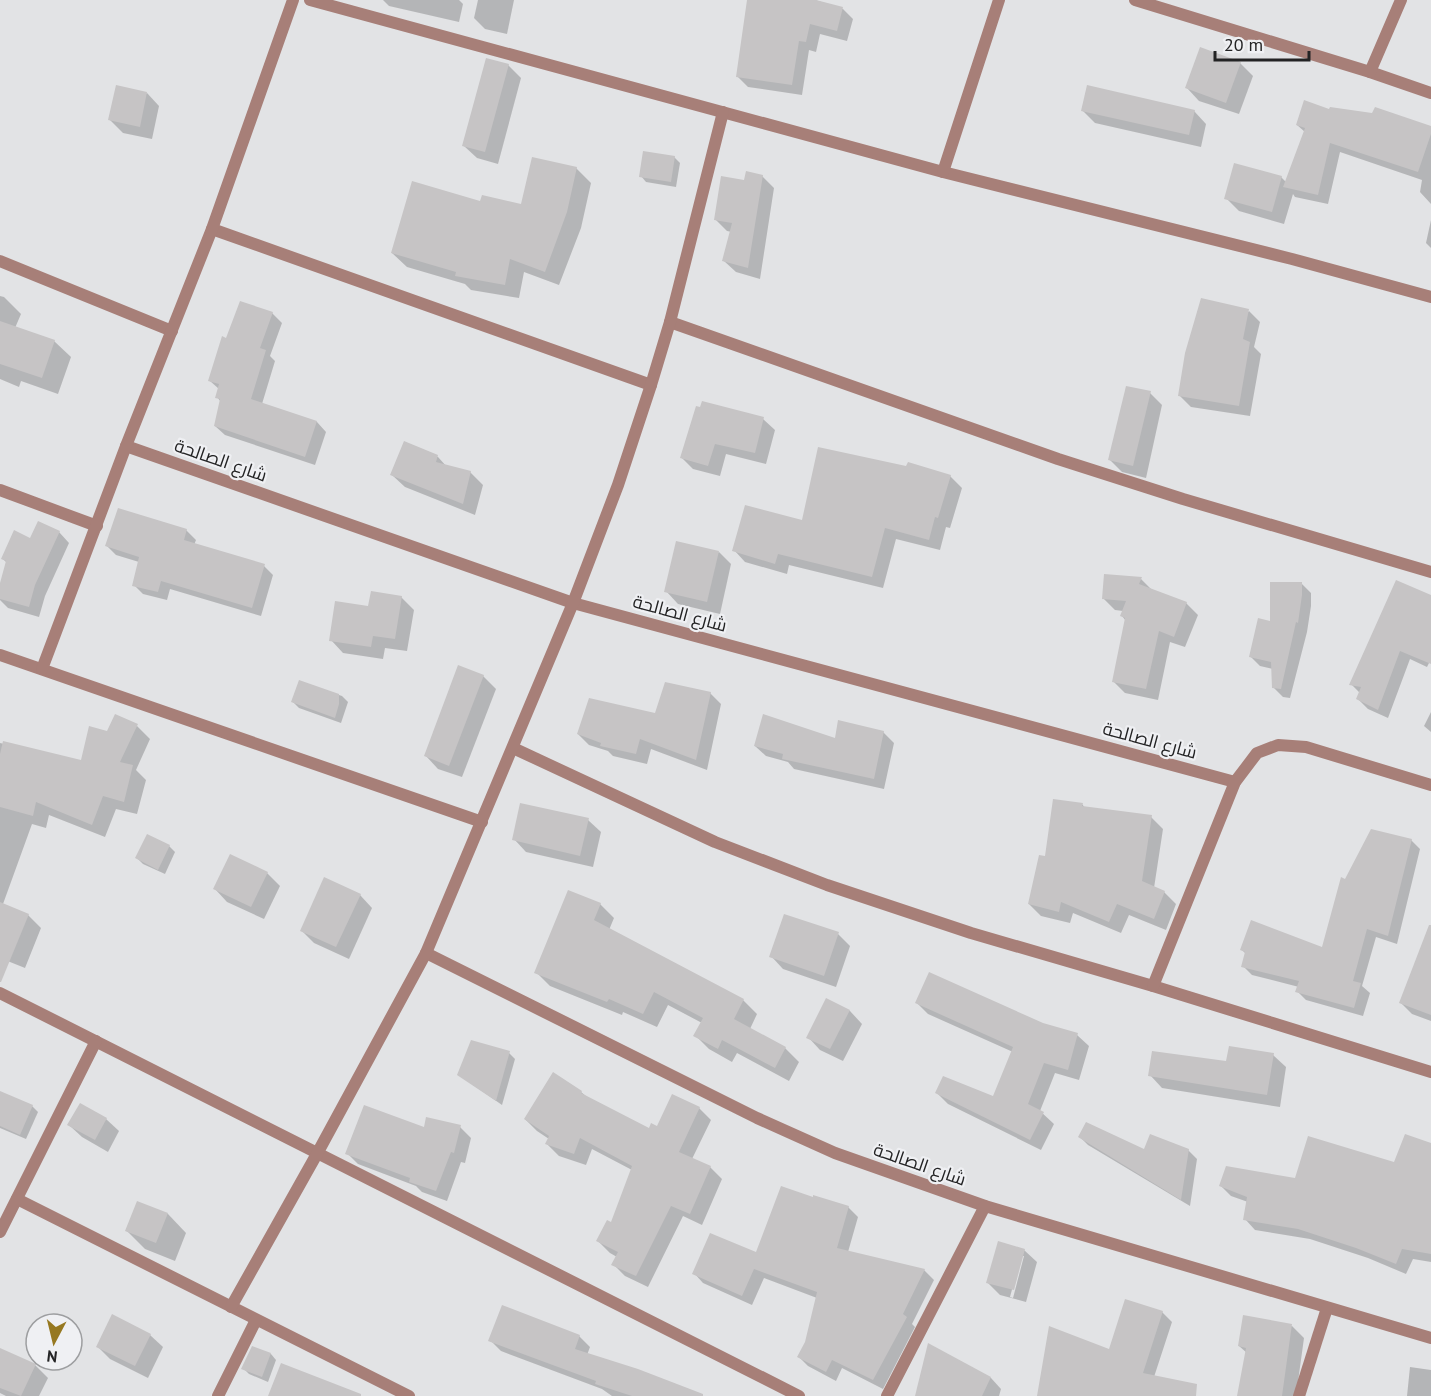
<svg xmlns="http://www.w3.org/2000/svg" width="1431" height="1396" font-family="'PT Sans',Cairo,sans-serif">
<rect width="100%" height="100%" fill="#e2e3e5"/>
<g fill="#0003" fill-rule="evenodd">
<polygon points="383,0 459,0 463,4 459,22 389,6"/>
<polygon points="478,0 514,0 507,34 485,29 474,18"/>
<polygon points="749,0 815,0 843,9 853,19 847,41 820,34 816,52 809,50 802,95 748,87 737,76"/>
<polygon points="1240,63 1253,76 1239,114 1199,101 1187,88"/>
<polygon points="508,65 521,78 498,164 477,158 464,146"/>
<polygon points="147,93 159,106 152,139 123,133 110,120"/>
<polygon points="1082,110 1194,111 1206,124 1201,147 1095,123"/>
<polygon points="1330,111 1431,128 1431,204 1420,192 1422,180 1340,152 1328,204 1295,197 1293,194 1284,224 1239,211 1226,198 1281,177 1286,182 1305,132 1297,125"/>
<polygon points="674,157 680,163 676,187 646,182 641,176"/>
<polygon points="576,168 591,183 581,228 559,285 524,272 519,298 471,290 465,284 407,267 392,253 481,203 523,206"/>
<polygon points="762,176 774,188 760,279 736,272 724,261 732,232 727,231 715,219 745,182"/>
<polygon points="1431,220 1431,248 1426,243"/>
<polygon points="0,296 4,297 21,314 15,328 54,341 71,357 58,394 21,381 19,387 0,379"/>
<polygon points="1249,311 1260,322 1254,347 1261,354 1250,416 1191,407 1180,396"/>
<polygon points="272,313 282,323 270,356 275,361 262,404 317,422 326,432 315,465 225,435 215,426 221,402 217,397 219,389 210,381 227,339"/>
<polygon points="1150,393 1162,405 1146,478 1122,472 1110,460"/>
<polygon points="701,408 763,419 775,430 766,464 726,454 720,476 693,469 682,458"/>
<polygon points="405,443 438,457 447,467 470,472 483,485 475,515 405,487 392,475"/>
<polygon points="950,476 962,488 950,528 946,527 940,550 896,539 883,588 789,565 787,574 745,562 734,550 803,522"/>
<polygon points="186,530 196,540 194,545 264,566 273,575 261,616 170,589 167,600 143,594 134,585 139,562 116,555 107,546"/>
<polygon points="59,532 69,543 45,596 39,617 8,608 0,600 0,589 7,563 3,559 31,540"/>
<polygon points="719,552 731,564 720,614 678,604 666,591"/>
<polygon points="1141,579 1153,591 1186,603 1198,615 1185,647 1170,642 1158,700 1125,693 1113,681 1126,621 1122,616 1123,611 1115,610 1103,598"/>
<polygon points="1301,583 1311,593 1311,606 1307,632 1290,698 1283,697 1273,687 1273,669 1260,666 1250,656"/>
<polygon points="401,597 414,610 407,651 385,648 383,659 343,653 331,640"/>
<polygon points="1431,597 1431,659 1427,667 1410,659 1388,718 1368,709 1358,699 1360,693 1351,684"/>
<polygon points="483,676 496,689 462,777 438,769 426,756"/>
<polygon points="300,682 342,696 348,702 341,723 299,708 293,702"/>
<polygon points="710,693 721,704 707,770 651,749 647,764 613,756 608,751 589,745 578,734 656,715"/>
<polygon points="1431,712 1431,732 1424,726"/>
<polygon points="137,726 150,739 136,770 146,780 137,814 116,809 105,837 49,815 46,828 32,824 3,904 28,915 41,928 25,968 0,958 0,743 82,762 108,732"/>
<polygon points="883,732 894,743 884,789 794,769 788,762 766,756 755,746 836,740"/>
<polygon points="1082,804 1085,808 1151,817 1163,829 1154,888 1164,892 1176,904 1166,930 1129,915 1121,933 1073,913 1070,923 1041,916 1029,904 1047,858"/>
<polygon points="588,820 601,832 593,867 526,852 514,839"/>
<polygon points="1411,840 1420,849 1397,944 1376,937 1362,986 1370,993 1363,1016 1306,1000 1297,991 1299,987 1252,975 1243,966 1246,954 1242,950 1323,949 1346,881"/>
<polygon points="169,846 175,852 165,874 143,864 137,858"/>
<polygon points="267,873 280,886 264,919 227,902 215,889"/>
<polygon points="360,895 372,908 349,959 314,943 302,931"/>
<polygon points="600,904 614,918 609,930 743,1000 757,1014 750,1029 785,1048 799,1062 789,1081 737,1053 732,1062 709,1049 695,1035 702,1023 668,1005 657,1027 623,1012 622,1015 550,986 536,972"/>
<polygon points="1431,928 1431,1021 1412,1014 1401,1003"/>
<polygon points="838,934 850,946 836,987 783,969 771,956"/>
<polygon points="827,1000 850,1011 862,1024 843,1061 820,1050 808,1037"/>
<polygon points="917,1003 1042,1024 1077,1035 1089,1046 1079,1080 1055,1073 1040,1111 1054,1124 1041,1150 948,1104 937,1093 994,1098 1013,1052 928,1014"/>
<polygon points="509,1053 515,1059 502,1105 459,1075"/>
<polygon points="1273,1055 1286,1067 1280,1107 1162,1088 1150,1075"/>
<polygon points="581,1092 587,1097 649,1130 699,1108 711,1120 692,1159 710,1167 722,1179 702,1225 683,1216 648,1287 625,1276 613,1264 617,1257 610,1253 598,1241 612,1224 632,1170 592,1149 586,1165 559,1156 547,1144 549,1139 537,1131 525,1119"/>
<polygon points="32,1106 38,1112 26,1139 0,1128 0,1109"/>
<polygon points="106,1119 119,1131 108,1152 82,1137 69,1125"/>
<polygon points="460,1127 471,1138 465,1163 461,1162 447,1201 422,1192 416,1186 358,1164 347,1153 425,1129"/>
<polygon points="1080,1137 1145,1151 1188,1150 1197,1159 1190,1206 1088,1145"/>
<polygon points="1431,1145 1431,1262 1413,1259 1406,1274 1368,1258 1310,1239 1255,1230 1245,1219 1248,1202 1231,1196 1221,1186 1297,1179 1395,1164"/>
<polygon points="814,1199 848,1207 858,1217 848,1252 924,1270 934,1280 912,1324 915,1327 883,1389 842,1368 836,1381 808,1366 799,1357 806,1342 817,1298 764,1278 752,1305 703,1283 694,1273 757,1254"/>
<polygon points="138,1203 168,1214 186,1233 175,1261 145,1249 126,1230"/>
<path d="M 1024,1250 L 1037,1262 L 1026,1302 L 1000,1295 L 988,1283 ZM 1021,1256 L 1024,1256 L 1013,1298 L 1010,1297 Z"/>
<polygon points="1162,1312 1172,1322 1154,1377 1187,1396 1053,1396"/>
<polygon points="1292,1326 1304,1338 1296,1396 1246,1396 1247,1353 1239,1346"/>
<polygon points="150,1335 163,1347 148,1378 110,1359 98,1347"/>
<polygon points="579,1336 590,1347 587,1355 669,1396 612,1396 602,1389 501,1351 490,1340"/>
<polygon points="929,1345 991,1378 1001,1389 999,1396 920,1396"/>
<polygon points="253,1348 271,1354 276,1360 268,1382 249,1374 243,1368"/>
<polygon points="0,1349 35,1365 48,1378 39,1396 6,1396 0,1393"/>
<polygon points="1410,1367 1431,1370 1431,1396 1407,1396"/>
</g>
<g fill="#c6c4c5">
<polygon points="747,0 816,0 843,7 837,31 810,24 806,42 799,41 792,85 736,77"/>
<polygon points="1200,47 1241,62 1226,103 1185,88"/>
<polygon points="486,58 509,64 485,152 462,146"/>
<polygon points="116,85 147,92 140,127 108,120"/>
<polygon points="1087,85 1195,110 1189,135 1081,111"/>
<polygon points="1304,100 1329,109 1330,107 1372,113 1375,107 1431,126 1431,134 1418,172 1330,143 1318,195 1283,187 1305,128 1296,125"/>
<polygon points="643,151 675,156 671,182 639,177"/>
<polygon points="532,157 577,167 567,212 545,272 510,259 505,285 455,276 456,272 391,253 412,181 480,201 482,195 521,204"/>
<polygon points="1234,163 1282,176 1272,212 1224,199"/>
<polygon points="746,171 763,175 748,268 722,261 732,223 714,220 721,176 744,180"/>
<polygon points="1201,298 1249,309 1243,339 1250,342 1239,406 1178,396 1185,353"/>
<polygon points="240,301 273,312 260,348 266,350 251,399 317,421 305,457 214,426 220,399 215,398 219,384 208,381 222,336 226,338"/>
<polygon points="0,321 55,340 42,378 0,364"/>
<polygon points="1126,386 1151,391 1133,466 1108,460"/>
<polygon points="702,401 764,417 755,453 715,444 708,466 680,458 696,406 700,407"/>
<polygon points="404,441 438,455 436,462 471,471 463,504 390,475"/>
<polygon points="818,447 906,466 908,462 951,475 938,518 935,517 929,540 885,528 872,577 778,554 775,564 732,551 745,505 802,520"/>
<polygon points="118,508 187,529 184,540 265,564 252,608 161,581 158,592 132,586 139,557 105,546"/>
<polygon points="38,521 60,531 35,585 29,607 0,599 0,583 6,561 1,559 14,530 30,538"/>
<polygon points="676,541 719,551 707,602 664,592"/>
<polygon points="1104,574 1142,577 1139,584 1187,602 1174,637 1159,631 1146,689 1112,682 1125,618 1120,616 1126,601 1102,599"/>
<polygon points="1396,580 1431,595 1431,664 1400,651 1378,710 1356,699 1361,687 1349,685"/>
<polygon points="1270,582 1302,582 1302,595 1298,623 1296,622 1281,689 1272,688 1271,662 1249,657 1258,618 1270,621"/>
<polygon points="371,591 402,596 395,639 373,636 371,647 329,641 335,601 368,606"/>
<polygon points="458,665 484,675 449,766 424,756"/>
<polygon points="299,680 339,694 339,704 335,718 291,702"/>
<polygon points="665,682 711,692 696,760 640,739 636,754 600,746 601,743 577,734 589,698 655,713"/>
<polygon points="115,714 138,724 120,762 133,765 124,802 103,796 92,825 36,802 33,816 0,807 0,754 3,741 81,760 89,726 107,731"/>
<polygon points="763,714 835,738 838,720 884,731 874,779 782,759 783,754 754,746"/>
<polygon points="1053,799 1083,803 1082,806 1152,815 1142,881 1165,891 1154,919 1117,904 1109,922 1061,902 1059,912 1028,904 1039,855 1045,856"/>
<polygon points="520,803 589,818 580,856 512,840"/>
<polygon points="1371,829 1412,839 1388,936 1367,929 1353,981 1361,983 1354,1008 1295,992 1299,981 1241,967 1245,952 1240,950 1251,920 1322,947 1341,877 1345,879"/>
<polygon points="147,834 170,845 158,870 135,858"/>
<polygon points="230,854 268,872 251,907 213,889"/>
<polygon points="324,877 361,894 336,947 300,931"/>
<polygon points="568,890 601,903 594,920 744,999 734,1019 786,1047 775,1068 722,1040 718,1049 693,1036 703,1018 654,992 643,1014 609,999 607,1002 534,973"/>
<polygon points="0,902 29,914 1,982 0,982"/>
<polygon points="784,914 839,932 824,976 769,957"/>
<polygon points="1429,925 1431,925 1431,1015 1399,1003"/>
<polygon points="929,972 1043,1023 1078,1033 1068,1070 1044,1063 1028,1104 1044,1112 1030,1140 935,1093 943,1076 993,1096 1013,1047 915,1003"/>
<polygon points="826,998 850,1010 830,1049 806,1038"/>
<polygon points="471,1040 510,1051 496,1101 457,1075"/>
<polygon points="1229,1046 1274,1053 1267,1095 1148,1076 1152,1051 1226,1061"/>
<polygon points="553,1072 582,1091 581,1093 649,1128 651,1123 657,1126 672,1094 700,1107 679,1152 711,1166 690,1214 671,1206 636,1276 611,1265 618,1252 596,1241 607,1220 611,1222 632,1166 580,1138 574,1154 545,1144 549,1136 524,1119"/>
<polygon points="0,1091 33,1105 20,1135 0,1126"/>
<polygon points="80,1103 107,1118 95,1140 67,1125"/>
<polygon points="364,1105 424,1127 426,1117 461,1125 454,1153 451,1152 436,1191 409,1182 410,1178 345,1154"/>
<polygon points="1086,1122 1144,1149 1150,1134 1189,1149 1181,1200 1078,1137"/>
<polygon points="1405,1134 1431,1143 1431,1254 1402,1249 1396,1264 1356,1248 1298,1229 1243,1220 1247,1197 1219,1186 1226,1166 1295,1178 1308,1136 1394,1162"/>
<polygon points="781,1186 813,1197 813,1195 849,1206 837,1248 925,1269 903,1314 907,1317 873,1380 832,1360 826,1372 797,1357 805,1342 817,1292 754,1269 742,1296 692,1274 710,1233 756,1252"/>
<polygon points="137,1201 168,1213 156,1243 125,1231"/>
<polygon points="998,1241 1025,1249 1014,1290 986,1283"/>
<polygon points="1125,1299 1163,1311 1143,1373 1197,1384 1196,1396 1037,1396 1049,1326 1109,1349"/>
<polygon points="502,1305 580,1335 575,1349 638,1369 703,1394 703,1396 632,1396 595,1384 596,1381 488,1341"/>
<polygon points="112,1314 151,1334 135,1366 96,1347"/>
<polygon points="1243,1315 1292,1324 1282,1396 1237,1396 1246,1348 1238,1346"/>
<polygon points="928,1343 991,1377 982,1396 915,1396"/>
<polygon points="252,1346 271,1353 262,1377 241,1369"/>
<polygon points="0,1348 36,1364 21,1396 0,1388"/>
<polygon points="281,1363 361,1394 361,1396 268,1396"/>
</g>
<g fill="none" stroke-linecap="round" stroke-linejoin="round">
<g stroke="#a77f78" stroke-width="12">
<polyline points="310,0 943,172 1292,259 1431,297"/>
<polyline points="1135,0 1370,72 1431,93"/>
<polyline points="1370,72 1401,0"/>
<polyline points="943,172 999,0"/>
<polyline points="212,229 651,385"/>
<polyline points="0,261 172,331"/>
<polyline points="670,322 1058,459 1183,499 1431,572"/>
<polyline points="126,446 573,603 1235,782"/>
<polyline points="0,490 97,526"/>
<polyline points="0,655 482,822"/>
<polyline points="42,669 126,446 212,229 293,0"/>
<polyline points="513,748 715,842 827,885 971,933 1153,986 1431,1072"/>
<polyline points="426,953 757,1118 835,1153 985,1206 1431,1338"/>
<polyline points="1153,986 1235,782 1257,753 1278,745 1306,747 1431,785"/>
<polyline points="0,993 799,1396"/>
<polyline points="17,1199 409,1396"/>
<polyline points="0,1232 96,1041"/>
<polyline points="231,1307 318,1152 426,953 573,603 618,485 651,385 670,322 723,112"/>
<polyline points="218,1396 256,1320"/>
<polyline points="887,1396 985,1206"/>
<polyline points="1299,1396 1327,1308"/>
</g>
</g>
<g text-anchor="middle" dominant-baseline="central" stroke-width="4.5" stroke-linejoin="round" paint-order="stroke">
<g font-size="18" fill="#232324" stroke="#eff0f3">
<text transform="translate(221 460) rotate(19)">شارع الصالحة</text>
<text transform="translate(680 613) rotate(15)">شارع الصالحة</text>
<text transform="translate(1150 740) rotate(15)">شارع الصالحة</text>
<text transform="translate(920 1164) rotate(19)">شارع الصالحة</text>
</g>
</g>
<g transform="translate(54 1342) rotate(187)"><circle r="28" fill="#eff0f3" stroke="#9d9ea0" stroke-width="1.5"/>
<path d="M0-4.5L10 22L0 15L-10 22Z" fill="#967820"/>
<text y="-9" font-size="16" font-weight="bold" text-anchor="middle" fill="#232324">N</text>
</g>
<path d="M1215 51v9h94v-9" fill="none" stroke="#232324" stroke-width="3"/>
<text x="1224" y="51" font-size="18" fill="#232324" stroke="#eff0f3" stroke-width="4.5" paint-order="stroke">20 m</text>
</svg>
